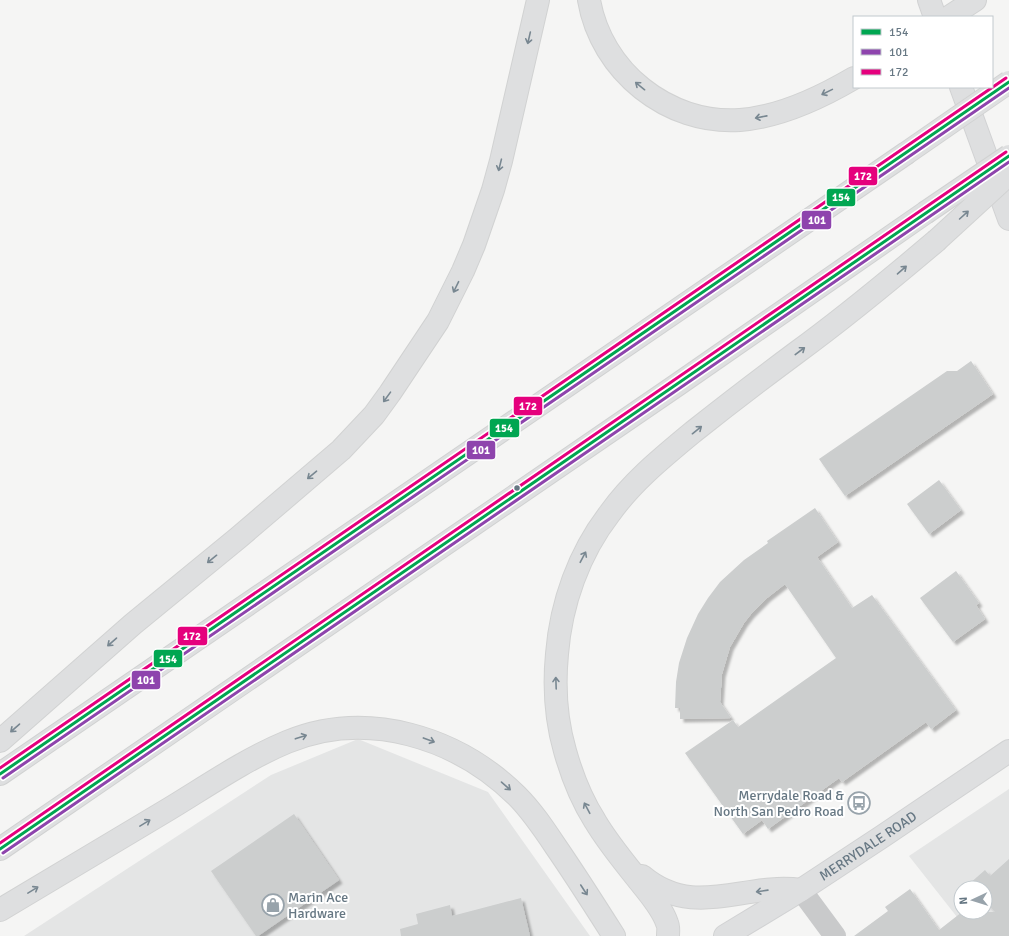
<svg xmlns="http://www.w3.org/2000/svg" width="1009" height="936" font-family="Signika,sans-serif">
<defs>
<filter id="shadow"><feDropShadow dx="3.5" dy="3.5" stdDeviation="1" flood-color="#0004"/></filter>
</defs>
<rect width="100%" height="100%" fill="#f5f5f4"/>
<g fill="#e4e5e5" fill-rule="evenodd">
<polygon points="358,739 488,792 590,936 24,936 271,775"/>
<path d="M 1009,789 L 1009,936 L 972,936 L 909,856 ZM 961,888 L 985,888 L 985,912 L 961,912 Z"/>
</g>
<g fill="#cccece" filter="url(#shadow)">
<polygon points="971,361 993,394 845,496 819,459 947,371 957,371"/>
<polygon points="939,480 961,510 929,534 907,504"/>
<polygon points="815,508 838,542 817,557 852,608 872,595 956,710 931,729 926,722 842,782 839,778 768,829 762,820 743,834 685,753 733,720 738,727 836,658 785,584 767,598 751,614 744,623 730,647 722,674 720,702 731,718 680,719 680,708 675,708 676,682 679,663 687,638 698,614 708,598 720,582 744,560 768,543 767,541"/>
<polygon points="956,571 979,603 976,605 985,619 953,642 920,598"/>
<polygon points="294,814 339,880 258,936 256,936 211,871"/>
<polygon points="1009,859 1009,936 854,936 888,911 885,907 910,889 939,930 962,912 995,912 985,901 985,888 973,888 969,884 985,870 990,876"/>
<polygon points="521,898 530,936 401,936 400,929 418,924 416,914 450,905 452,916"/>
</g>
<g fill="none" stroke-linecap="round" stroke-linejoin="round">
<g stroke="#d1d2d3" stroke-width="24">
<g id="secondary">
<polyline points="929,0 935,17"/>
<polyline points="961,87 1009,219"/>
<path id="s1" d="M 725,936 L 801,890 L 883,836 L 1009,751"/>
</g>
</g>
<g stroke="#d1d2d2" stroke-width="24">
<g id="highway">
<path d="M 589,0 C 601,71 668,125 740,120 C 780,117 820,98 854,78"/>
<polyline points="949,17 975,0"/>
<polyline points="0,741 133,624 238,538 341,450 374,415 390,393 438,321 463,271 474,245 493,190 501,161 538,0"/>
<polyline points="0,774 905,154"/>
<polyline points="0,849 677,385 925,213"/>
<path d="M 642,876 C 694,920 744,882 801,890"/>
<path d="M 0,910 C 56,876 113,843 169,809 C 207,786 246,759 287,742 C 367,709 457,737 517,796 C 532,811 544,829 556,847 C 576,876 595,906 614,936"/>
<path d="M 668,936 C 668,932 669,927 667,923 C 662,908 650,895 640,882 C 624,862 608,843 595,821 C 581,799 572,776 565,751 C 556,720 554,685 557,654 C 561,603 579,553 610,513 C 633,481 663,457 693,432 C 727,405 761,379 796,353 C 844,318 890,280 936,241"/>
</g>
</g>
<polyline stroke="#c9cacb" stroke-width="22" points="801,890 835,936"/>
<use href="#secondary" stroke="#dedfe0" stroke-width="22"/>
<use href="#highway" stroke="#dedfe0" stroke-width="22"/>
<g stroke="#d1d2d2" stroke-width="24" stroke-linecap="butt">
<g id="highway-bridge">
<polyline points="905,154 1009,82"/>
<polyline points="925,213 1009,156"/>
<polyline points="936,241 1009,174"/>
</g>
</g>
<use href="#highway-bridge" stroke="#dedfe0" stroke-width="22"/>
<g stroke="#fff" stroke-width="6">
<g id="bus-1">
<polyline points="0,774 1009,82"/>
<polyline points="0,849 1009,156"/>
</g>
</g>
<g stroke="#fff" stroke-width="6">
<g id="bus-2">
<polyline points="3,778 1009,88"/>
<polyline points="3,853 1009,162"/>
</g>
</g>
<g stroke="#fff" stroke-width="6">
<g id="bus-3">
<polyline points="0,768 1006,78"/>
<polyline points="0,843 1006,152"/>
</g>
</g>
<use href="#bus-1" stroke="#00a651" stroke-width="3"/>
<use href="#bus-2" stroke="#8e44ad" stroke-width="3"/>
<use href="#bus-3" stroke="#e5007d" stroke-width="3"/>
</g>
<defs><path id="oneway-shaft" d="M-6 0H5M1.5-3L5.5 0L1.5 3" fill="none" stroke-width="1.6" stroke-linecap="round" stroke-linejoin="round"/></defs>
<g stroke="#788791">
<use href="#oneway-shaft" transform="translate(529 38) rotate(103)"/>
<use href="#oneway-shaft" transform="translate(640 86) rotate(-141)"/>
<use href="#oneway-shaft" transform="translate(827 92) rotate(154)"/>
<use href="#oneway-shaft" transform="translate(761 117) rotate(169)"/>
<use href="#oneway-shaft" transform="translate(500 165) rotate(104)"/>
<use href="#oneway-shaft" transform="translate(964 215) rotate(-42)"/>
<use href="#oneway-shaft" transform="translate(902 270) rotate(-41)"/>
<use href="#oneway-shaft" transform="translate(456 287) rotate(116)"/>
<use href="#oneway-shaft" transform="translate(800 351) rotate(-37)"/>
<use href="#oneway-shaft" transform="translate(387 397) rotate(126)"/>
<use href="#oneway-shaft" transform="translate(697 430) rotate(-39)"/>
<use href="#oneway-shaft" transform="translate(312 475) rotate(140)"/>
<use href="#oneway-shaft" transform="translate(583 557) rotate(-62)"/>
<use href="#oneway-shaft" transform="translate(212 559) rotate(141)"/>
<use href="#oneway-shaft" transform="translate(112 642) rotate(139)"/>
<use href="#oneway-shaft" transform="translate(556 683) rotate(-92)"/>
<use href="#oneway-shaft" transform="translate(15 728) rotate(139)"/>
<use href="#oneway-shaft" transform="translate(301 737) rotate(-18)"/>
<use href="#oneway-shaft" transform="translate(429 740) rotate(20)"/>
<use href="#oneway-shaft" transform="translate(506 786) rotate(41)"/>
<use href="#oneway-shaft" transform="translate(587 808) rotate(-118)"/>
<use href="#oneway-shaft" transform="translate(145 823) rotate(-31)"/>
<use href="#oneway-shaft" transform="translate(33 890) rotate(-31)"/>
<use href="#oneway-shaft" transform="translate(584 890) rotate(57)"/>
<use href="#oneway-shaft" transform="translate(762 891) rotate(172)"/>
</g>
<defs>
<g id="bus-ring" transform="scale(1.15)"><circle r="9.5" fill="#fff" stroke="#98a3ab" stroke-width="1.5"/><path d="M-5-6H5V4H4V6H2V4H-2V6H-4V4H-5ZM-3.5-4V0h7V-4ZM-3.5 1.2v1.5H-2V1.2ZM2 1.2v1.5H3.5V1.2Z" fill="#98a3ab"/></g>
<g id="shop-ring" transform="scale(1.15)"><circle r="9.5" fill="#fff" stroke="#98a3ab" stroke-width="1.5"/><path d="M-5-2.5h2.3a2.7 3.5 0 0 1 5.4 0H5L5.5 6h-11ZM-1.5-2.5h3a1.5 2.3 0 0 0-3 0Z" fill="#98a3ab"/></g>
</defs>
<g fill-rule="evenodd">
<use href="#bus-ring" x="859" y="803"/>
<use href="#shop-ring" x="273" y="905"/>
</g>
<circle fill="#667783" stroke="#fff" stroke-width="1.5" cx="517" cy="488" r="3.5"/>
<g text-anchor="middle" dominant-baseline="central" stroke-width="4" stroke-linejoin="round" paint-order="stroke">
<g font-size="14" fill="#667783" stroke="#fff" text-anchor="end">
<text x="844" y="795">Merrydale Road &amp;<tspan x="844" dy="16">North San Pedro Road</tspan></text>
<text x="288" y="897" text-anchor="start">Marin Ace<tspan x="288" dy="16">Hardware</tspan></text>
</g>
<g font-size="14" fill="#667783" stroke="#fff">
<text stroke="none"><textPath href="#s1" startOffset="169">MERRYDALE ROAD</textPath></text>
</g>
</g>
<g stroke="#fff" stroke-width="1.5">
<rect x="848" y="166" width="30" height="20" rx="4" fill="#e5007d"/>
<rect x="826" y="188" width="30" height="19" rx="4" fill="#00a651"/>
<rect x="801" y="210" width="31" height="20" rx="4" fill="#8e44ad"/>
<rect x="513" y="396" width="30" height="20" rx="4" fill="#e5007d"/>
<rect x="489" y="418" width="31" height="20" rx="4" fill="#00a651"/>
<rect x="466" y="440" width="30" height="20" rx="4" fill="#8e44ad"/>
<rect x="177" y="626" width="31" height="20" rx="4" fill="#e5007d"/>
<rect x="153" y="649" width="30" height="19" rx="4" fill="#00a651"/>
<rect x="131" y="670" width="30" height="20" rx="4" fill="#8e44ad"/>
</g>
<g font-size="11" text-anchor="middle" font-weight="bold" fill="#fff">
<text x="863" y="180">172</text>
<text x="841" y="201">154</text>
<text x="817" y="224">101</text>
<text x="528" y="410">172</text>
<text x="504" y="432">154</text>
<text x="481" y="454">101</text>
<text x="192" y="640">172</text>
<text x="168" y="663">154</text>
<text x="146" y="684">101</text>
</g>
<rect x="853" y="16" width="140" height="72" fill="#ffffff" stroke="#c2c9cd"/>
<rect x="861" y="29" width="20" height="6" fill="#00a651" stroke="#c2c9cd"/>
<text x="889" y="36" font-size="12" fill="#667783">154</text>
<rect x="861" y="49" width="20" height="6" fill="#8e44ad" stroke="#c2c9cd"/>
<text x="889" y="56" font-size="12" fill="#667783">101</text>
<rect x="861" y="69" width="20" height="6" fill="#e5007d" stroke="#c2c9cd"/>
<text x="889" y="76" font-size="12" fill="#667783">172</text>
<g transform="translate(973 900) rotate(266)"><circle r="19" fill="#ffffff" stroke="#c2c9cd"/>
<path d="M0-3L7 15L0 10L-7 15Z" fill="#98a3ab"/>
<text y="-6" font-size="11" font-weight="bold" text-anchor="middle" fill="#667783">N</text>
</g>
</svg>
